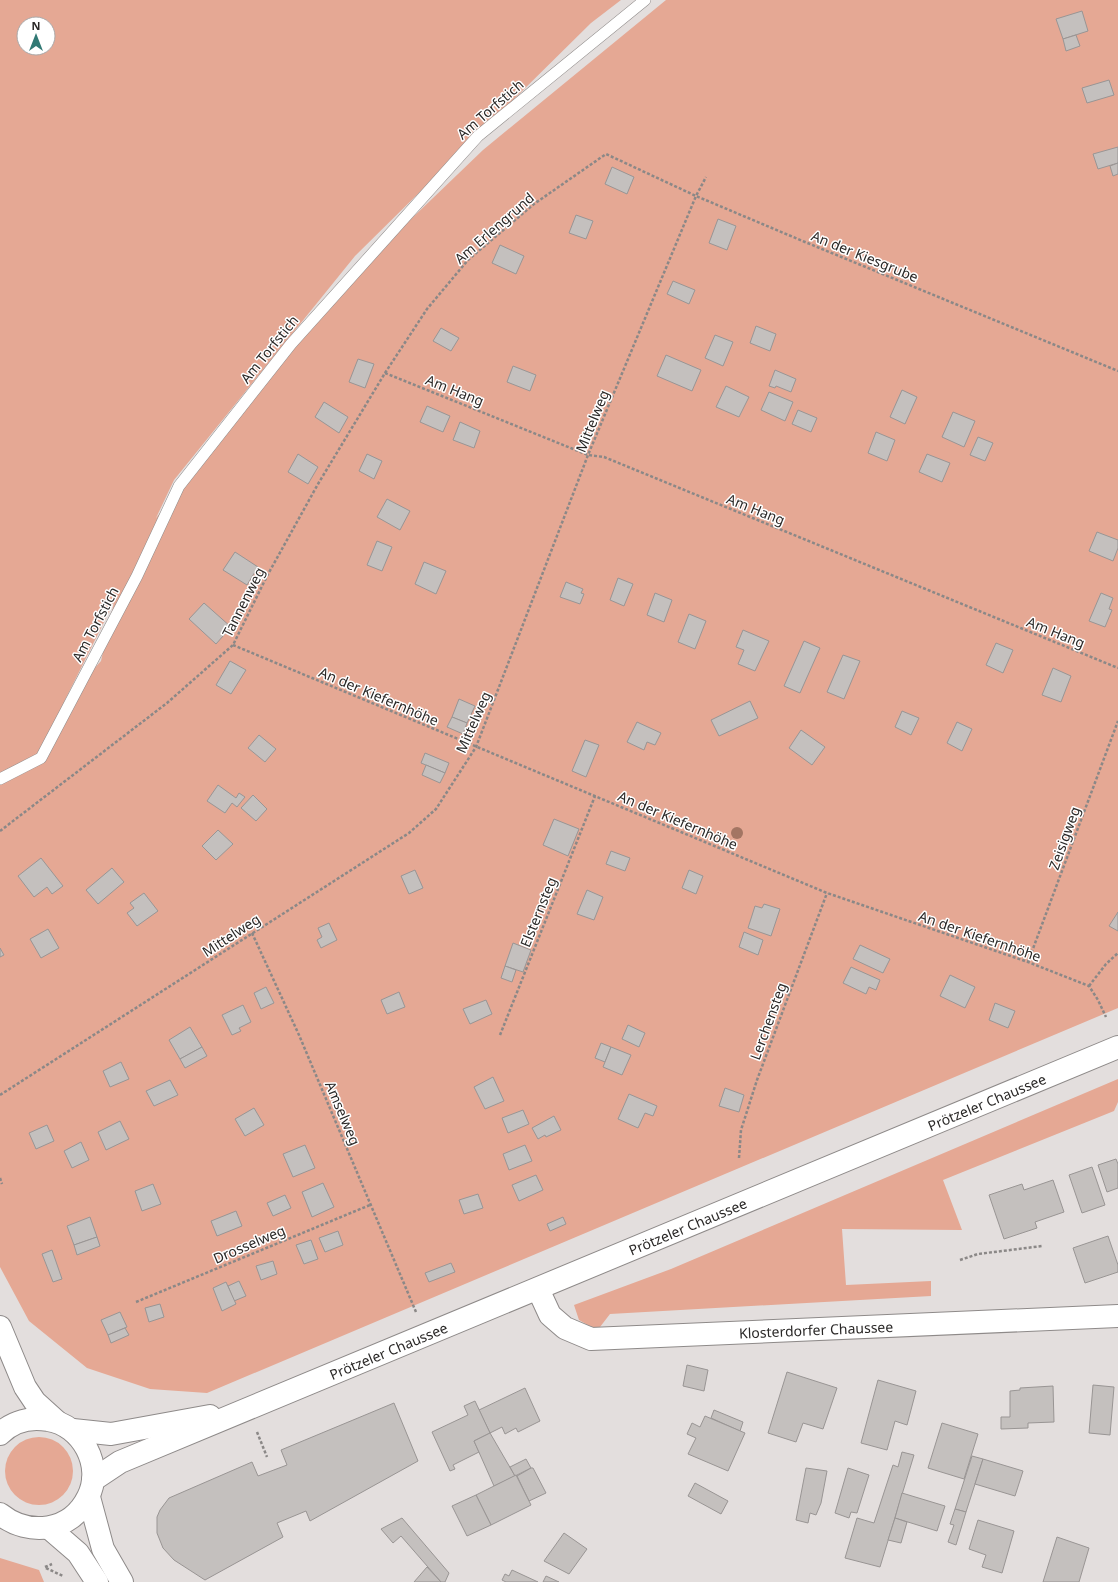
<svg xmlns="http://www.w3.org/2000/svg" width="1118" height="1582" font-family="'Noto Sans',sans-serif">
<rect width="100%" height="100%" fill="#e3dedd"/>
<g fill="#e5a894" fill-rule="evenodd">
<path d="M 0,0 L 621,0 L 591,23 L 355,256 L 174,480 L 156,518 L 332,295 L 483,150 L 666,0 L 1118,0 L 1118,1008 L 207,1393 L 150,1389 L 87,1368 L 29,1321 L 0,1267 ZM 24,24 L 48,24 L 48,48 L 24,48 ZM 114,602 L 101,661 L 64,702 Z"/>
<polygon points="1118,1079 1118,1102 1114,1111 943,1180 962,1230 842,1229 846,1285 931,1281 931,1296 610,1314 600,1327 593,1328 579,1320 574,1305 671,1269"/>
<circle cx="39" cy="1471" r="34"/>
<polygon points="0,1558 39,1570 44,1582 0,1582"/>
</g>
<g fill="#c4c0be" stroke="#999594">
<polygon points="1082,11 1088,31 1063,39 1056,19"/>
<polygon points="1076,35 1080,46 1066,51 1063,39"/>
<polygon points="1109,80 1114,95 1087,103 1082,88"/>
<polygon points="1118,147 1118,163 1098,169 1093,154"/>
<polygon points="1118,163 1118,174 1113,176 1110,166"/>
<polygon points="612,167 634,177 627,194 605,184"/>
<polygon points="576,215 593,221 586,239 569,233"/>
<polygon points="718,219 736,226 727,250 709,243"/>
<polygon points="500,245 524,256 516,274 492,263"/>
<polygon points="673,281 695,290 689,304 667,294"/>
<polygon points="756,326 776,334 770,351 750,343"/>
<polygon points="441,328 459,338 451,351 433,341"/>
<polygon points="715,335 733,342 723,366 705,358"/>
<polygon points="666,355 701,370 692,391 657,376"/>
<polygon points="358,359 374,364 365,388 349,382"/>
<polygon points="513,366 536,375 530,391 507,382"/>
<polygon points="775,370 796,379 791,392 776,386 775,388 769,386"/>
<polygon points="726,386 749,397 739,417 716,407"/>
<polygon points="902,390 917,397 905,424 890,417"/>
<polygon points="769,392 793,402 785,421 761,410"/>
<polygon points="324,402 348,417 339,433 315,417"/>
<polygon points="427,406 450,416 443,432 420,422"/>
<polygon points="798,410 817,418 811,432 792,424"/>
<polygon points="953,412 975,421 964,447 942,437"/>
<polygon points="460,422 480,431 474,448 453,440"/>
<polygon points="876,432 895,440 887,461 868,453"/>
<polygon points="978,437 993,443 985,461 970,455"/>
<polygon points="298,454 318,467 308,484 288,472"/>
<polygon points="367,454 382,461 374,479 359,471"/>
<polygon points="927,454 950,463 942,482 919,472"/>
<polygon points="387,499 410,511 400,530 377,517"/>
<polygon points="1097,532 1118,540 1118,548 1113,561 1089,551"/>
<polygon points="377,541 392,547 382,571 367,565"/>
<polygon points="235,552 258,567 247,585 223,570"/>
<polygon points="424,562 446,571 436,594 415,584"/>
<polygon points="618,578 633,584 624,606 610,600"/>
<polygon points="566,582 583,589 581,593 584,594 580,604 560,597"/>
<polygon points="655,593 672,600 664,622 647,615"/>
<polygon points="1101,593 1113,598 1109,609 1112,610 1105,627 1089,621"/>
<polygon points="204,603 231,627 216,644 189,619"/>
<polygon points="689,614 706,621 695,649 678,642"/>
<polygon points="743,630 769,641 755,671 738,664 744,650 736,647"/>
<polygon points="804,641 820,648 800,693 784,686"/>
<polygon points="996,643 1013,650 1003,673 986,665"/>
<polygon points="843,655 860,661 844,699 827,692"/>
<polygon points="230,661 246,670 231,694 216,685"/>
<polygon points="1053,668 1071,676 1061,702 1042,695"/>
<polygon points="459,699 475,706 467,723 452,717"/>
<polygon points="750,701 758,718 719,736 711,720"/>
<polygon points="902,711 919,718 911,735 895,727"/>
<polygon points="452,717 467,723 463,734 447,727"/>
<polygon points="637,722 661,733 655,745 647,742 644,750 627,742"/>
<polygon points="957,722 972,729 962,751 947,743"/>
<polygon points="801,730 825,747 812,765 789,748"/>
<polygon points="259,735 276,749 265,762 248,748"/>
<polygon points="585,740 599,745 586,777 572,771"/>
<polygon points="425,753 449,763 445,773 421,763"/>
<polygon points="426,765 445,773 440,783 422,775"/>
<polygon points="218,785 236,798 239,793 245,797 237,807 232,803 225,813 207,801"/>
<polygon points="253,795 267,809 256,821 241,808"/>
<polygon points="554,819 579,829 568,856 543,845"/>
<polygon points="218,830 233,844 216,860 202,846"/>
<polygon points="611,851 630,858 625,871 606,864"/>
<polygon points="41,858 63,886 52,894 47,887 34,897 18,876"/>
<polygon points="112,868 124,882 98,904 86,890"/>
<polygon points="415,870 423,888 409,894 401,876"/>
<polygon points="689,870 703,876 696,894 682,888"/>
<polygon points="587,890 603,897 594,920 577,914"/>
<polygon points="144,893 158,911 137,926 127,913 134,908 130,903"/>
<polygon points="764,904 780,909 771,936 748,928 755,906 762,908"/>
<polygon points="1118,912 1118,931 1109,926"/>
<polygon points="329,923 337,940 321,948 317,940 322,937 318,928"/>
<polygon points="48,929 59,948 41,958 30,939"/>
<polygon points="744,932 763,940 758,955 739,947"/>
<polygon points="513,943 531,950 523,972 505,966"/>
<polygon points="860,945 890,959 883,973 853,959"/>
<polygon points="0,948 4,955 0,957"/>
<polygon points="505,966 516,970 512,982 501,978"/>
<polygon points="851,967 880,980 876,990 869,987 866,994 843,983"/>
<polygon points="950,975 975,987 965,1008 940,996"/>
<polygon points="266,987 274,1003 261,1009 254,993"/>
<polygon points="399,992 405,1007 387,1014 381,1000"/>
<polygon points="486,1000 492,1014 470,1024 463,1009"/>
<polygon points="995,1003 1015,1011 1008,1028 989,1020"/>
<polygon points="243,1005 251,1022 239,1028 241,1031 232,1035 222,1015"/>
<polygon points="628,1025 645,1033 639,1047 622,1039"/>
<polygon points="190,1027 202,1047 180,1059 169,1040"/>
<polygon points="601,1043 611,1047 605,1062 595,1058"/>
<polygon points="202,1047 207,1056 185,1068 180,1059"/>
<polygon points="611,1047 631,1055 622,1075 603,1067"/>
<polygon points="121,1062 129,1079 110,1087 103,1071"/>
<polygon points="493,1077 504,1101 485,1109 474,1087"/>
<polygon points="170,1080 178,1095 154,1106 146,1091"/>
<polygon points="725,1088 744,1095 739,1112 719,1106"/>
<polygon points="629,1094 657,1106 653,1116 645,1113 638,1128 618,1119"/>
<polygon points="254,1108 264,1125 245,1136 235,1119"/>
<polygon points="523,1110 529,1124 508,1133 502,1118"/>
<polygon points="554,1116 561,1130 546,1137 545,1135 538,1139 532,1128"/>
<polygon points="120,1121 129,1139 106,1150 98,1132"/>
<polygon points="47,1125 54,1141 36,1149 29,1133"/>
<polygon points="81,1142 89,1160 72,1168 64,1151"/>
<polygon points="305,1145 315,1168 293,1177 283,1154"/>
<polygon points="525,1145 532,1161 509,1170 503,1154"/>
<polygon points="1116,1159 1118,1164 1118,1188 1107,1192 1098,1165"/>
<polygon points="1092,1167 1105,1205 1082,1213 1069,1175"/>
<polygon points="536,1175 543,1190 519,1201 512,1185"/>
<polygon points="1053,1180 1064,1212 1035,1222 1037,1228 1004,1239 989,1195 1022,1184 1024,1190"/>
<polygon points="323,1183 334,1207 312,1217 302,1192"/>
<polygon points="153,1184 161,1204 142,1211 135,1191"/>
<polygon points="478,1194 483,1208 464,1214 459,1200"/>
<polygon points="285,1195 291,1208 273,1216 267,1203"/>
<polygon points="236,1211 242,1226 217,1236 211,1221"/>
<polygon points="90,1217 97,1237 74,1245 67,1226"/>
<polygon points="563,1217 566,1224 550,1231 547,1224"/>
<polygon points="338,1231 343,1245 325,1252 319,1238"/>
<polygon points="1108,1236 1118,1265 1118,1272 1085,1283 1073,1248"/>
<polygon points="97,1237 100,1246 77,1255 74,1245"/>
<polygon points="311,1240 318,1259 304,1264 296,1245"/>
<polygon points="52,1250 62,1279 53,1282 42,1254"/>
<polygon points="273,1261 277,1274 261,1280 256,1266"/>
<polygon points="451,1263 455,1272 429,1282 425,1273"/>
<polygon points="239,1281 246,1296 234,1301 228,1286"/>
<polygon points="226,1282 236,1304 222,1311 213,1288"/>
<polygon points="160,1304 164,1317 149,1322 145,1308"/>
<polygon points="120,1312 127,1327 108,1335 101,1320"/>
<polygon points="125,1328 129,1335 111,1343 108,1335"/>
<polygon points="687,1365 708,1370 704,1391 683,1386"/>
<polygon points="787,1372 837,1388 823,1429 803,1423 796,1442 768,1433"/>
<polygon points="878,1380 916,1391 907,1425 895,1421 887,1450 861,1443"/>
<polygon points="1093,1385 1114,1387 1110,1435 1089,1433"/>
<polygon points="1053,1386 1054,1422 1028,1423 1028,1428 1001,1429 1001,1417 1010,1417 1010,1391 1020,1390 1020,1388"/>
<polygon points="525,1388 540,1421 518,1432 516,1428 505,1434 502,1427 490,1433 479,1410"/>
<polygon points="475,1401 490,1433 474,1441 479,1452 453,1465 455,1469 450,1471 432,1432 468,1415 464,1406"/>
<polygon points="394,1403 418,1461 310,1521 306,1511 277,1523 283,1537 205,1580 174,1560 163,1548 157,1533 157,1517 160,1510 169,1498 252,1462 258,1476 287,1465 281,1450"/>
<polygon points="714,1410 743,1422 740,1431 711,1418"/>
<polygon points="705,1416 745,1433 728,1471 688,1454 696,1438 687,1434 692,1423 700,1427"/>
<polygon points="942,1423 978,1434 964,1479 928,1468"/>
<polygon points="490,1433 515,1476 494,1486 474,1441"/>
<polygon points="902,1452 914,1455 880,1567 845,1558 857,1518 874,1523 893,1465 898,1467"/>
<polygon points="972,1456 983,1459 966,1512 955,1509"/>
<polygon points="526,1459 531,1468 515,1476 510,1467"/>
<polygon points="983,1459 1023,1471 1015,1496 975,1484"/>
<polygon points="531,1468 533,1468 546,1493 529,1501 517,1476"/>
<polygon points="806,1468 827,1471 821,1503 816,1515 810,1513 808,1523 796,1520"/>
<polygon points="848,1468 869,1475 857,1513 851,1512 849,1518 835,1513"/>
<polygon points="516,1475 531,1505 491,1525 476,1495"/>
<polygon points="695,1483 728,1501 721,1514 688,1496"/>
<polygon points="902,1493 945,1506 937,1531 895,1518"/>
<polygon points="476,1495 491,1525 467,1536 452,1506"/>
<polygon points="955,1509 966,1512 956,1545 948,1542 954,1525 950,1524"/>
<polygon points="402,1518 449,1573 445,1582 441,1582 401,1536 393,1543 381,1529"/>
<polygon points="895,1518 907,1522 901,1543 888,1540"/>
<polygon points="978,1520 1014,1531 1002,1573 982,1567 986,1555 969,1549"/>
<polygon points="564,1533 587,1549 569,1574 544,1561"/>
<polygon points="1057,1537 1089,1548 1079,1582 1043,1582"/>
<polygon points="427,1567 441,1582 414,1582"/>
<polygon points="512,1570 538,1582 506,1582 502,1580 505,1574 509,1576"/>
<polygon points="546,1576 559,1582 543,1582"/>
</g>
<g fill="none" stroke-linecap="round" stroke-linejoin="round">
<g stroke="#8e8a89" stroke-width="12">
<polyline id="service" points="0,779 41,758 137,576 179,486 291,344 478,136 645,0"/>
</g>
<g stroke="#8e8a89" stroke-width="24">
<g id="minor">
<path id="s1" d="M 538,1289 L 550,1315 L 565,1328 L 591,1339 L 1118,1316"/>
</g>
</g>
<g stroke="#8e8a89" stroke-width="24">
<g id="secondary">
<polyline points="0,1327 25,1387 35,1402 56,1421"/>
<polyline points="73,1430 111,1434 210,1416"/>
<path d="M 0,1434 C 13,1421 31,1417 48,1420 C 82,1425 104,1466 88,1497 C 71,1532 29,1537 0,1514"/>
<path id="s2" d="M 93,1480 L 120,1462 L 1118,1047"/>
<polyline points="89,1497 103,1549 122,1582"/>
<polyline points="49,1528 78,1553 97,1582"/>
</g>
</g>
<g stroke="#8b8887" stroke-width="2.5" stroke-dasharray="3 2" stroke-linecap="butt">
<polyline points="385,373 588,455 604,457 1118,668"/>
<polyline points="233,645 827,893 1028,962 1089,986 1098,1000 1106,1017"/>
<polyline points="0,831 167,703 233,645 267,576 318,484 385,373 427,309 468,260 534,204 606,154 696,196 805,242 1118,371"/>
<polyline points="252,933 299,1035 416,1312"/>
<polyline points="1028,962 1118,721"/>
<polyline points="1089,986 1106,964 1118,953"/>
<polyline points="500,1035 595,796"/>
<polyline points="0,1095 409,833 436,809 476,747 588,455 696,196 706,177"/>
<polyline points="739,1158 741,1130 757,1080 827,893"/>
<polyline points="0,1178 2,1184"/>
<polyline points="960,1260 978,1254 1042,1246"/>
<polyline points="136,1302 370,1205"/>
<polyline points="257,1432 267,1457"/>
<polyline points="45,1567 52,1564"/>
<polyline points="46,1568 63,1576"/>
</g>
<use href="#service" stroke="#fff" stroke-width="11"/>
<use href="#minor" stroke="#fff" stroke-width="22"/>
<use href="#secondary" stroke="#fff" stroke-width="22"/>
</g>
<circle fill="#a37563" cx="737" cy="833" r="6"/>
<g text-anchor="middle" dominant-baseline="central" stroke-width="3" stroke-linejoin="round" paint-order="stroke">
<g font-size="14" fill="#2a2827" stroke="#fff">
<text transform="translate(490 109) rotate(-41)">Am Torfstich</text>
<text transform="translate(494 228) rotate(-41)">Am Erlengrund</text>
<text transform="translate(865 256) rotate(22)">An der Kiesgrube</text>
<text transform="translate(269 349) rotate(-51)">Am Torfstich</text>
<text transform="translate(455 390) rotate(22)">Am Hang</text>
<text transform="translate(592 421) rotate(-68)">Mittelweg</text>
<text transform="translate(756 509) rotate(22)">Am Hang</text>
<text transform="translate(243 602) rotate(-63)">Tannenweg</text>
<text transform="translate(95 624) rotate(-62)">Am Torfstich</text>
<text transform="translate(1056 632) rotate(22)">Am Hang</text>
<text transform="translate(379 696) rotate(23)">An der Kiefernhöhe</text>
<text transform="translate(473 722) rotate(-66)">Mittelweg</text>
<text transform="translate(678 820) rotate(23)">An der Kiefernhöhe</text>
<text transform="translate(1064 838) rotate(-70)">Zeisigweg</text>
<text transform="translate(538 912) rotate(-68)">Elsternsteg</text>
<text transform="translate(231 935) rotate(-33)">Mittelweg</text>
<text transform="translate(980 936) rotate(19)">An der Kiefernhöhe</text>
<text transform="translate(768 1021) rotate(-70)">Lerchensteg</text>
<text stroke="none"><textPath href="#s2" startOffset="971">Prötzeler Chaussee</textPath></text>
<text transform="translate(343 1113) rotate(67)">Amselweg</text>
<text stroke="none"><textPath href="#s2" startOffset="647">Prötzeler Chaussee</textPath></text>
<text transform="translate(249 1244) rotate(-23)">Drosselweg</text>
<text stroke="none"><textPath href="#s1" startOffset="302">Klosterdorfer Chaussee</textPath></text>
<text stroke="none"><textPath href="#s2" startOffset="323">Prötzeler Chaussee</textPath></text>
</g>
</g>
<g transform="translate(36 36)"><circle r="19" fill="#ffffff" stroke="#aaa9a9"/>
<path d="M0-3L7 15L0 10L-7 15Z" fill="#317974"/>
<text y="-6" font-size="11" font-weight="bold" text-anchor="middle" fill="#2a2827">N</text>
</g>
</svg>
